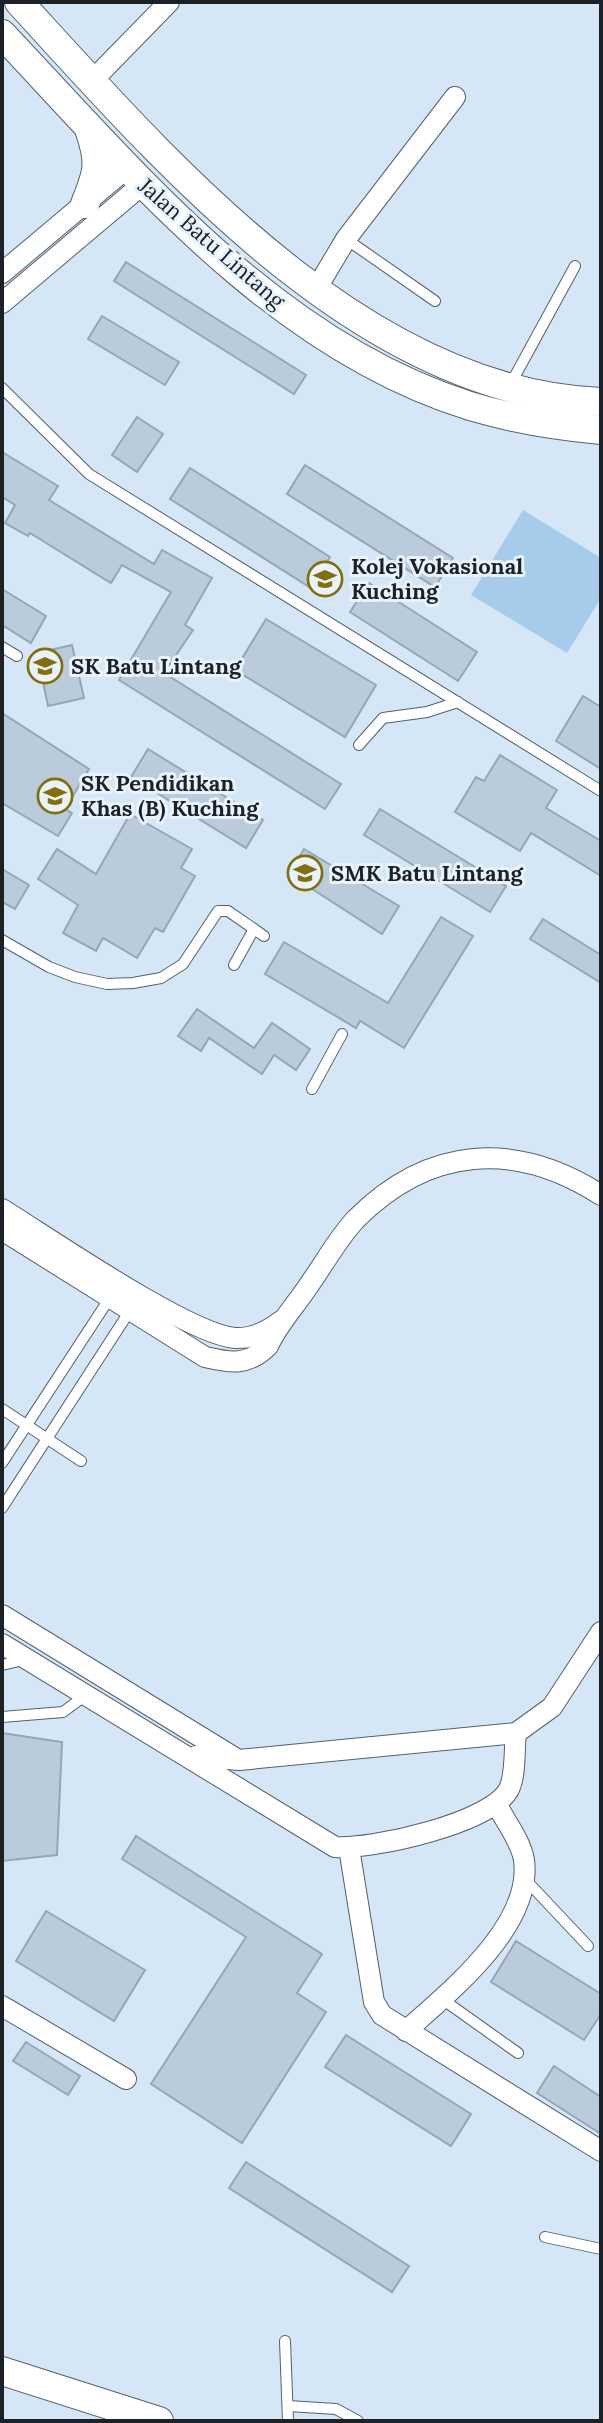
<svg xmlns="http://www.w3.org/2000/svg" width="603" height="2423" font-family="Lora,serif">
<rect width="100%" height="100%" fill="#d5e7f7"/>
<polygon fill="#a6cbeb" points="523,510 601,558 601,598 567,653 471,595"/>
<g fill="#baccdb" stroke="#95a6b5" stroke-width="2">
<polygon points="126,262 306,375 294,394 114,281"/>
<polygon points="102,316 179,362 165,385 88,339"/>
<polygon points="137,417 163,434 137,472 112,455"/>
<polygon points="2,452 58,486 49,500 154,564 162,550 212,578 185,625 193,630 164,673 341,784 325,809 119,680 171,592 122,565 111,583 30,533 28,536 5,523 15,505 2,497"/>
<polygon points="305,465 453,558 435,587 287,494"/>
<polygon points="190,468 330,557 311,588 170,499"/>
<polygon points="369,583 477,652 458,681 350,612"/>
<polygon points="2,589 46,616 31,643 2,625"/>
<polygon points="266,619 376,685 345,737 235,670"/>
<polygon points="72,645 84,698 48,706 37,653"/>
<polygon points="583,696 601,707 601,769 556,741"/>
<polygon points="2,713 89,769 65,809 72,813 58,836 2,803"/>
<polygon points="148,749 263,820 246,848 131,777"/>
<polygon points="500,755 557,790 546,808 601,841 601,876 531,833 520,851 455,812 476,777 484,781"/>
<polygon points="380,809 506,886 490,912 364,835"/>
<polygon points="130,814 192,849 181,868 195,876 163,932 155,928 137,958 103,938 96,951 63,933 78,905 38,879 57,849 96,874"/>
<polygon points="304,849 399,906 382,934 289,874"/>
<polygon points="2,869 29,885 15,909 2,902"/>
<polygon points="441,917 473,936 404,1048 360,1021 356,1028 265,974 284,942 388,1003"/>
<polygon points="543,919 601,955 601,983 530,939"/>
<polygon points="197,1009 254,1048 272,1023 310,1049 296,1070 274,1055 262,1074 209,1038 201,1051 178,1036"/>
<polygon points="2,1733 62,1742 57,1855 2,1861"/>
<polygon points="136,1836 322,1954 297,1993 326,2012 242,2143 151,2084 246,1937 122,1859"/>
<polygon points="46,1911 145,1970 114,2021 16,1961"/>
<polygon points="516,1941 601,1994 601,2014 584,2040 491,1982"/>
<polygon points="346,2035 471,2114 451,2146 325,2067"/>
<polygon points="26,2042 80,2076 68,2095 13,2061"/>
<polygon points="554,2066 601,2097 601,2134 537,2093"/>
<polygon points="246,2162 409,2266 392,2292 229,2188"/>
</g>
<g fill="none" stroke-linecap="round" stroke-linejoin="round">
<g stroke="#51616e" stroke-width="12">
<g id="service">
<polyline points="346,239 435,301"/>
<polyline points="510,385 575,266"/>
<polyline points="2,388 89,474 601,791"/>
<polyline points="2,647 17,656"/>
<polyline points="359,745 383,718 427,712 458,702"/>
<polyline points="2,940 49,967 75,977 107,984 133,983 161,978 183,964 218,911 228,911 264,936"/>
<polyline points="234,965 254,929"/>
<polyline points="312,1089 342,1034"/>
<polyline points="2,1409 81,1461"/>
<polyline points="2,1463 111,1296"/>
<polyline points="2,1508 131,1309"/>
<polyline points="2,1665 23,1660"/>
<polyline points="2,1717 63,1712 86,1695"/>
<polyline points="524,1878 588,1946"/>
<polyline points="442,1999 518,2053"/>
<polyline points="545,2237 601,2249"/>
<polyline points="285,2341 288,2421"/>
<polyline points="288,2406 336,2409 358,2421"/>
</g>
</g>
<g stroke="#51616e" stroke-width="22">
<g id="minor">
<polyline points="92,81 169,2"/>
<polyline points="2,273 128,167"/>
<polyline points="315,291 346,239 455,97"/>
<polyline points="2,303 143,184"/>
<path d="M 2,1209 C 49,1238 188,1334 235,1338 C 252,1339 268,1331 281,1321"/>
<path d="M 2,1230 L 205,1357 C 231,1363 248,1366 268,1346 C 278,1324 296,1305 309,1285 C 324,1264 338,1238 356,1219 C 429,1146 515,1140 601,1195"/>
<polyline points="2,1615 235,1758"/>
<path d="M 2,1644 L 335,1847 C 371,1850 492,1823 509,1789 C 516,1775 514,1749 516,1733"/>
<polyline points="196,1756 239,1760 516,1733 552,1707 601,1632"/>
<polyline points="349,1848 374,2002 382,2015 601,2151"/>
<polyline points="2,2006 126,2079"/>
<path d="M 406,2031 C 449,1992 533,1926 524,1860 C 521,1841 505,1821 497,1805"/>
</g>
</g>
<g stroke="#51616e" stroke-width="30">
<g id="secondary">
<path d="M 19,2 C 168,165 364,393 601,402"/>
<path d="M 2,34 C 136,176 276,346 470,406 C 513,419 556,426 601,430"/>
<path d="M 85,204 C 98,172 101,163 89,129"/>
<polyline points="2,2371 159,2421"/>
</g>
</g>
<use href="#service" stroke="#fff" stroke-width="10"/>
<use href="#minor" stroke="#fff" stroke-width="20"/>
<use href="#secondary" stroke="#fff" stroke-width="28"/>
</g>
<defs>
<g id="school-ring" transform="scale(1.8)"><circle r="9.5" fill="#e8f3fd" stroke="#826e0b" stroke-width="1.5"/><path d="M0-5L7-2L0 1L-7-2ZM-4 1L0 2.5L4 1V4Q0 6-4 4Z" fill="#826e0b"/></g>
</defs>
<g fill-rule="evenodd">
<use href="#school-ring" x="325" y="579"/>
<use href="#school-ring" x="45" y="666"/>
<use href="#school-ring" x="55" y="796"/>
<use href="#school-ring" x="305" y="873"/>
</g>
<g text-anchor="middle" dominant-baseline="central" stroke-width="6" stroke-linejoin="round" paint-order="stroke">
<g font-size="22" fill="#1b2127" stroke="#e8f3fd">
<text transform="translate(212 243) rotate(41)">Jalan Batu Lintang</text>
</g>
<g font-size="22" font-weight="bold" fill="#1b2127" stroke="#e8f3fd" text-anchor="start">
<text x="351" y="566">Kolej Vokasional<tspan x="351" dy="25">Kuching</tspan></text>
<text x="71" y="666">SK Batu Lintang</text>
<text x="81" y="783">SK Pendidikan<tspan x="81" dy="25">Khas (B) Kuching</tspan></text>
<text x="331" y="873">SMK Batu Lintang</text>
</g>
</g>
<rect width="603" height="2423" fill="none" stroke="#1b2127" stroke-width="8"/>
</svg>
